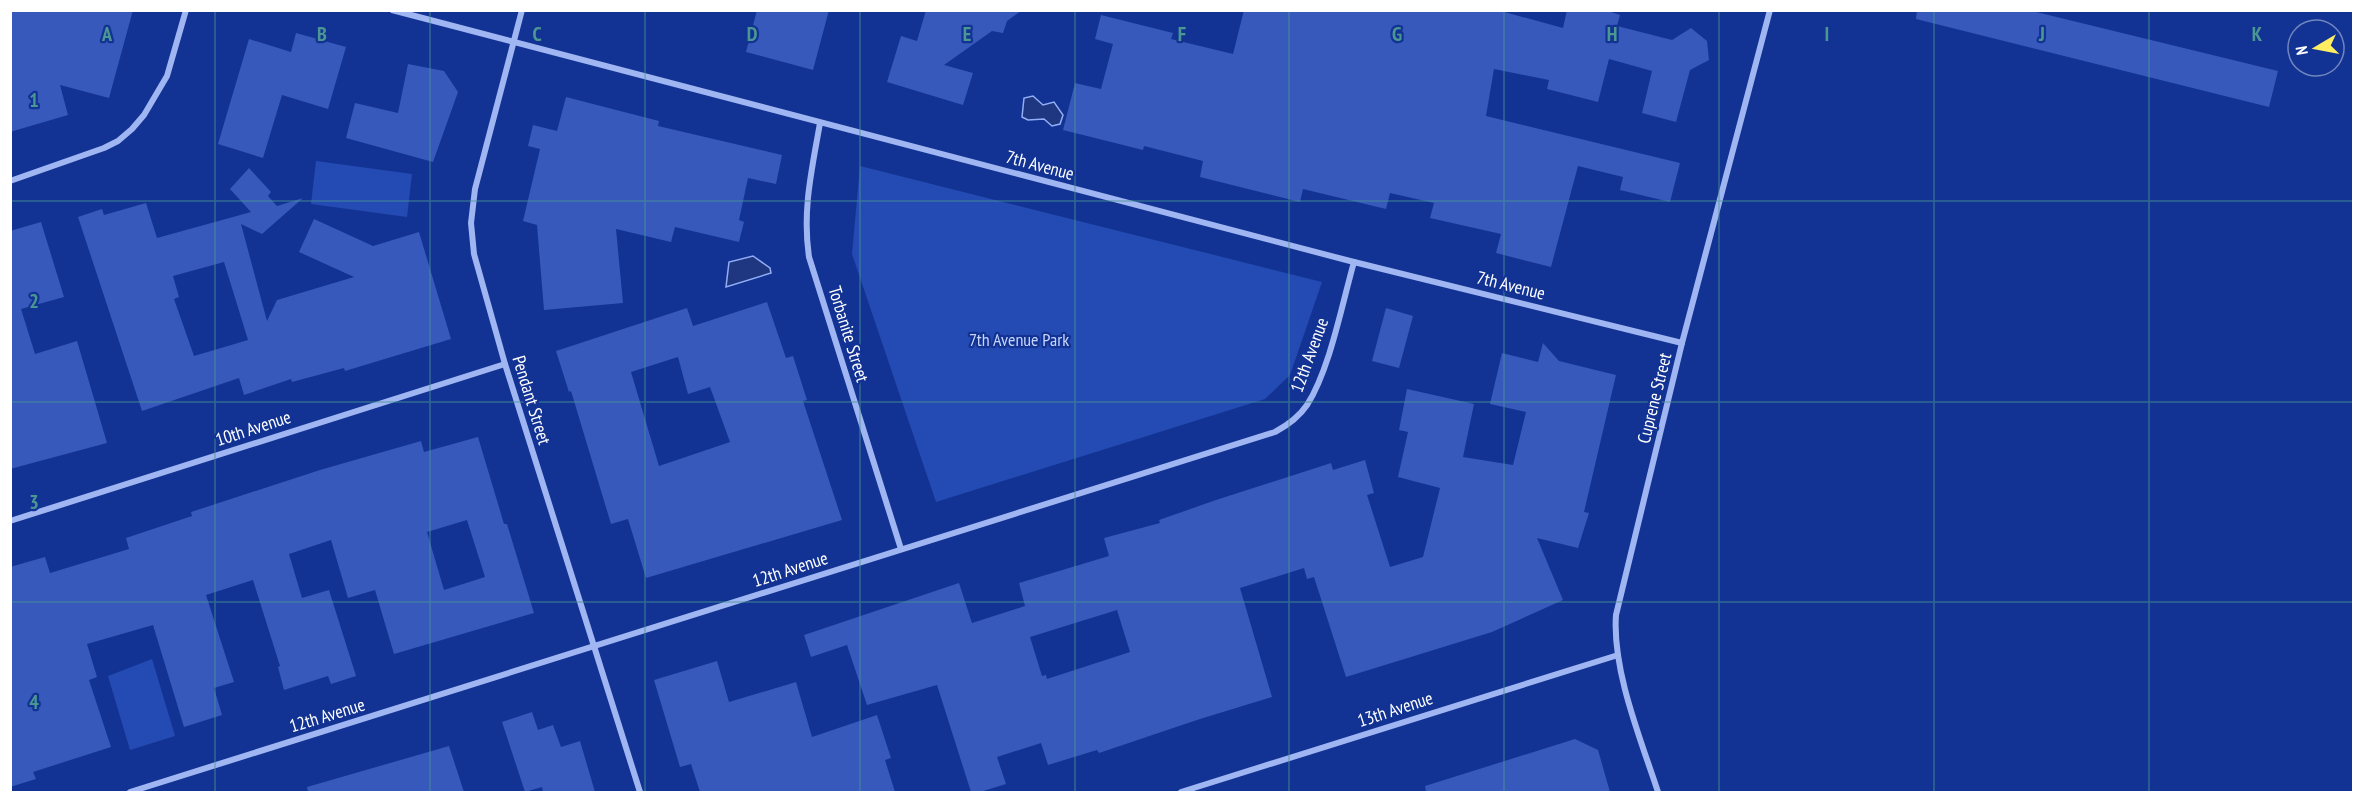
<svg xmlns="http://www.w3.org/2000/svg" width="2364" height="803" font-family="'PT Sans Narrow',sans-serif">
<rect width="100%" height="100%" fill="#123393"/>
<g fill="#244bb3">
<polygon points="316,161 412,174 407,217 311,204"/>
<polygon points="860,166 1322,282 1290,375 1265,399 936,502 852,254"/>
<polygon points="152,659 175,736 130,750 108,676"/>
</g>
<g fill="#1e3780" stroke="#92aef6" stroke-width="1.5">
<polygon points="1033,96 1043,105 1054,102 1063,115 1060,124 1052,126 1044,119 1028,120 1022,117 1024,98"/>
<polygon points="753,256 770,268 771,273 726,287 729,262"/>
</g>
<g fill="#3659bb" fill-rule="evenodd">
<polygon points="10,10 133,10 109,98 60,85 68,115 10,132"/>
<polygon points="757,10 829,10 813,70 746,52"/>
<polygon points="926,10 1022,10 1007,21 1003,33 992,31 944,65 973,73 963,105 887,82 901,36 917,41"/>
<polygon points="1244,10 1497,10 1563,28 1567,10 1605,10 1620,15 1617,26 1672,40 1691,28 1707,41 1709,60 1690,70 1676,122 1642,113 1652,71 1609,59 1598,102 1547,89 1549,80 1494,69 1486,116 1680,163 1670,202 1620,190 1623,177 1578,166 1551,267 1496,253 1501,234 1430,218 1434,203 1390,193 1386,209 1303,189 1300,202 1200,177 1203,161 1144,146 1143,150 1063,130 1075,83 1101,89 1113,44 1095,39 1101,15 1173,33 1171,39 1233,54"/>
<polygon points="1917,10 2028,10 2278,71 2269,107 1916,19"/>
<polygon points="296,33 346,47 328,109 282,95 263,158 218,144 249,39 291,52"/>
<polygon points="408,64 444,71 458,92 433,162 346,138 355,103 398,113"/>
<polygon points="566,97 659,121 658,126 782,155 776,184 748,178 739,220 744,222 739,242 675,227 671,242 616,229 623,303 544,310 537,225 523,221 540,149 528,146 533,125 557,131"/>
<path d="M 249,168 L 271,192 L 268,196 L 277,206 L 303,198 L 262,234 L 241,224 L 267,321 L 277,300 L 354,277 L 299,252 L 314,219 L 373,246 L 419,232 L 451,339 L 345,371 L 344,368 L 292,382 L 291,379 L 244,395 L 239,378 L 142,411 L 78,217 L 102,209 L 104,215 L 146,203 L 157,238 L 251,212 L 230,189 ZM 224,262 L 248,340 L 194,356 L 174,299 L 179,297 L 173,276 Z"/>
<polygon points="41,222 64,297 21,309 35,354 77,341 107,443 10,469 10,231"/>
<path d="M 767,302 L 786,358 L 793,356 L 807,400 L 803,401 L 842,520 L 646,578 L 628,519 L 611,524 L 571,391 L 569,392 L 556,351 L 687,308 L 693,326 ZM 678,357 L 688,394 L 710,387 L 730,442 L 659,466 L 631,372 Z"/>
<polygon points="1386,308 1413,316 1399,368 1372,361"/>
<path d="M 1543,343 L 1559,361 L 1616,375 L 1584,512 L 1589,513 L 1578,548 L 1537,538 L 1563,600 L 1492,632 L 1346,677 L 1314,577 L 1307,579 L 1304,568 L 1240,588 L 1272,697 L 1200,719 L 1099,753 L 1097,750 L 1048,765 L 1041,743 L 997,757 L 1006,784 L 980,792 L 971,792 L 937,685 L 867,705 L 847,645 L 811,657 L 804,635 L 959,583 L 972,623 L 1025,606 L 1019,583 L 1109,556 L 1104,538 L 1160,523 L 1159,520 L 1216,500 L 1331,463 L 1333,470 L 1365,460 L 1374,493 L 1367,495 L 1390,567 L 1423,557 L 1440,488 L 1398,477 L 1408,432 L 1399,430 L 1407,389 L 1474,404 L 1463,457 L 1513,465 L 1526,412 L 1490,404 L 1502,353 L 1538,362 ZM 1117,610 L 1130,652 L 1047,679 L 1046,675 L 1042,676 L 1030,637 Z"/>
<path d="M 478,437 L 504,524 L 507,524 L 534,613 L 394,654 L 375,590 L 348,598 L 331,540 L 289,554 L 302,598 L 329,590 L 356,676 L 331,684 L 328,676 L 284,690 L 278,667 L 280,666 L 253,580 L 206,595 L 234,682 L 214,688 L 222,715 L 184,727 L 153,625 L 87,644 L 97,677 L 89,680 L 111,747 L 33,772 L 36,779 L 10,787 L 10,567 L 45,557 L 50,573 L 129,549 L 126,538 L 192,516 L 191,512 L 320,470 L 421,441 L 424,452 ZM 467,520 L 485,577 L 444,590 L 427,532 Z"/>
<polygon points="717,661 729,702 796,682 812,737 877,715 891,758 885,760 895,792 700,792 691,764 680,767 654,680"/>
<polygon points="532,712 538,730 553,725 561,747 580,741 595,792 543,792 542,787 525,792 502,722"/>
<polygon points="1575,739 1598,750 1610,792 1426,792 1425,786"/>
<polygon points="449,746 464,792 308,792 307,787"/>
</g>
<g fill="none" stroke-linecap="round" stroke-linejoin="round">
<g stroke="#a0b6f2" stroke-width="6">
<polyline points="392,10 1354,262 1682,343"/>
<polyline points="522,10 475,189 471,223 474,254 505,364 640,792"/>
<path d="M 820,123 C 812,169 802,210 809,257 L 901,549"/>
<polyline points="10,181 104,148 118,141 132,129 144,115 167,76 186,10"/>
<polyline points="10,521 505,364"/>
<path d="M 130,792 L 1275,432 C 1288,425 1299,417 1307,405 C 1330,369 1342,304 1354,262"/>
<polyline points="1181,792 1618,655"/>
<path d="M 1658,792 C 1641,740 1612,670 1616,615 L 1682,343 L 1770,10"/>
</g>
</g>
<path fill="none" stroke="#4b9892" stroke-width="1.5" stroke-opacity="0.55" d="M 215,10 L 215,792M 430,10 L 430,792M 645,10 L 645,792M 860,10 L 860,792M 1075,10 L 1075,792M 1289,10 L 1289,792M 1504,10 L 1504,792M 1719,10 L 1719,792M 1934,10 L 1934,792M 2149,10 L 2149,792M 10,201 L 2354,201M 10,402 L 2354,402M 10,602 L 2354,602"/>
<g text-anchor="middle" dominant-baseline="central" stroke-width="4.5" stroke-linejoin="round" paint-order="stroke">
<g font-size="18" fill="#fff" stroke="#123393">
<text transform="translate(1040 165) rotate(15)">7th Avenue</text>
<text transform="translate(1511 285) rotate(14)">7th Avenue</text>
<text transform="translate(849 334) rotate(73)">Torbanite Street</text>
<text transform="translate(1309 355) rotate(-70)">12th Avenue</text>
<text transform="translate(1654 398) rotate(-76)">Cuprene Street</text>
<text transform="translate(532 400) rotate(73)">Pendant Street</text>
<text transform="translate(253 428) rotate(-18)">10th Avenue</text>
<text transform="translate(790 569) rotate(-18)">12th Avenue</text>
<text transform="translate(1395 709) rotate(-18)">13th Avenue</text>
<text transform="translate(327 715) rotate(-17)">12th Avenue</text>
</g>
<g font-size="18" fill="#c8d6fd" stroke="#123393">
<text x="1019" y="339">7th Avenue Park</text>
</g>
</g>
<g font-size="20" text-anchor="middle" font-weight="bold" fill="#4b9892" stroke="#123393" stroke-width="4.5" stroke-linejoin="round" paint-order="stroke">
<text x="107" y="41">A</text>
<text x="322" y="41">B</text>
<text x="537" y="41">C</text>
<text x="752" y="41">D</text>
<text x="967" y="41">E</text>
<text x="1182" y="41">F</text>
<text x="1397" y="41">G</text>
<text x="1612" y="41">H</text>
<text x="1827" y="41">I</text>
<text x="2042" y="41">J</text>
<text x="2257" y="41">K</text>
<text x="34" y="107">1</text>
<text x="34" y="308">2</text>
<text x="34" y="509">3</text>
<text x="34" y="709">4</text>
</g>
<rect width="2364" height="803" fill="none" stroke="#ffffff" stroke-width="24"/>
<g transform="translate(2316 48) rotate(260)"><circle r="28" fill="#123393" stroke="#7185be" stroke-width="1.5"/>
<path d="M0-4.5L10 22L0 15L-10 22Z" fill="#ffee62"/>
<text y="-9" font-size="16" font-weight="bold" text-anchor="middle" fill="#ffffff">N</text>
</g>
</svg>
